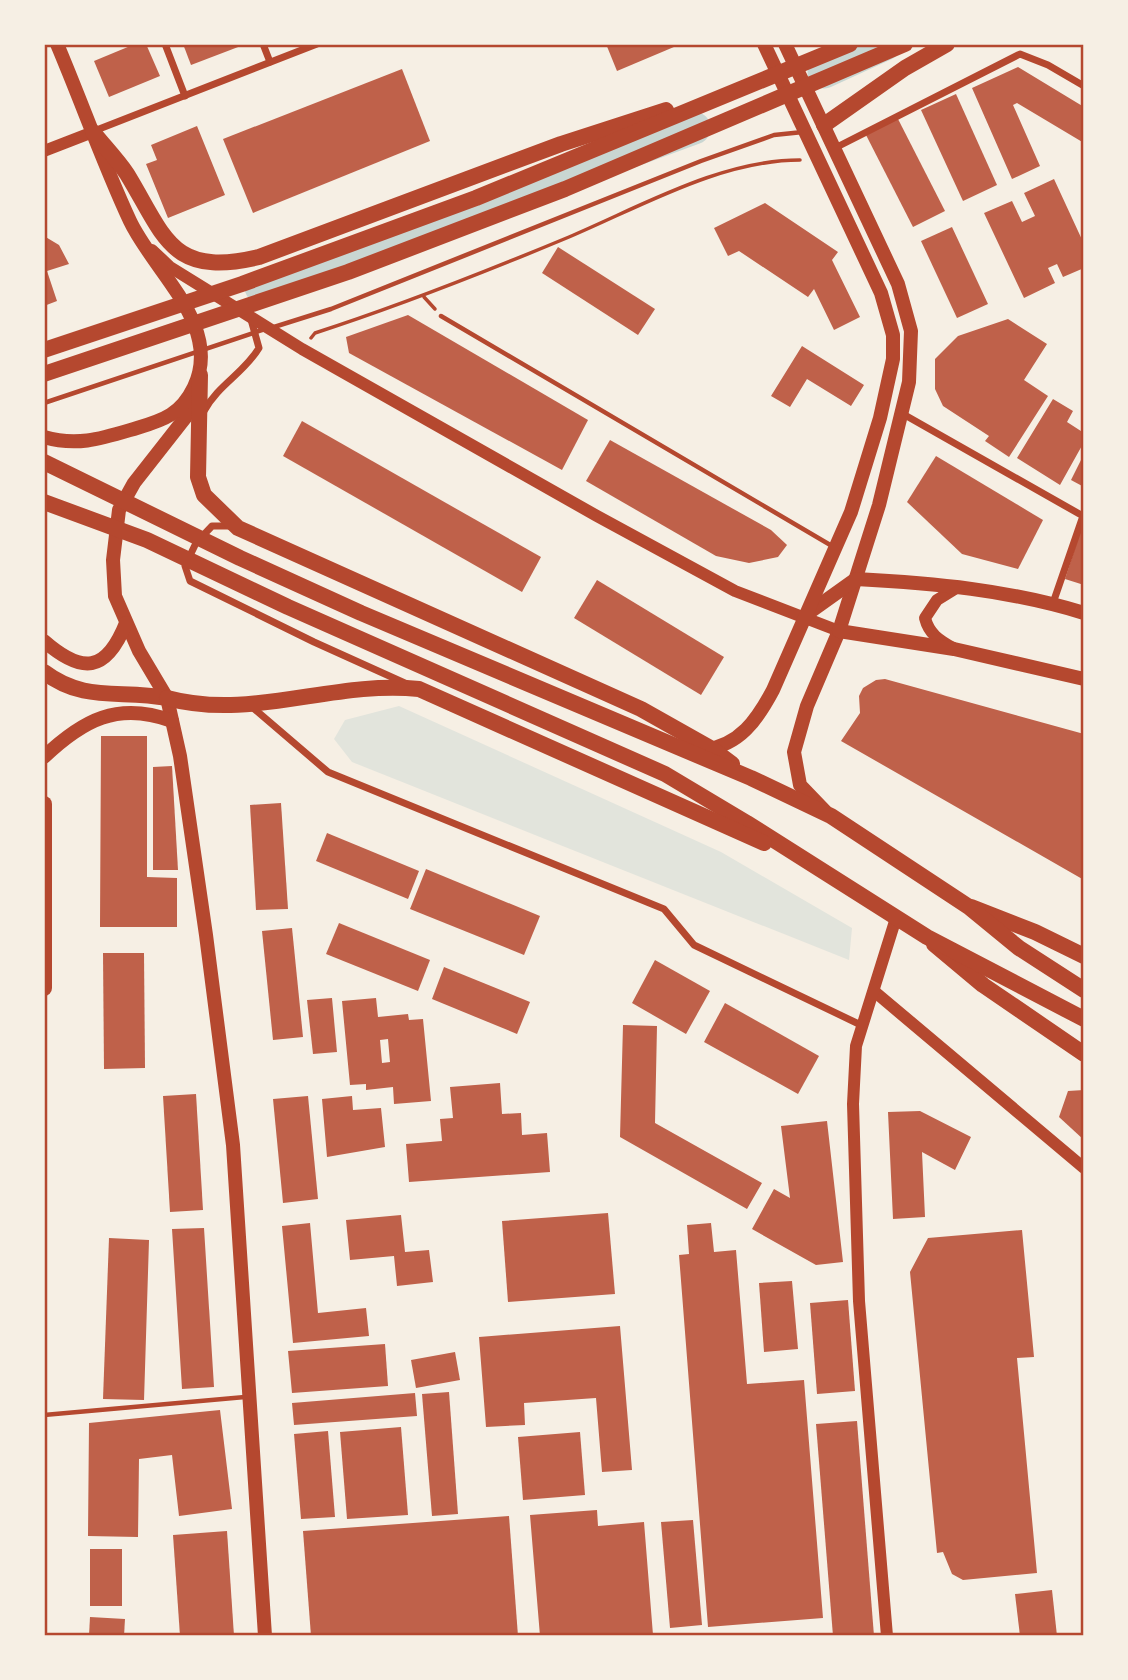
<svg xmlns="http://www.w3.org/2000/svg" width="1128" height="1680" font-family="Montserrat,sans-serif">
<rect width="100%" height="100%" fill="#f6efe4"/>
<polygon fill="#e2e4dc" points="399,706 721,852 852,928 849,960 352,762 334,739 345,720"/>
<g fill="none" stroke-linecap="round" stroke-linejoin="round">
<g stroke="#c9d6d2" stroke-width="33">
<polyline points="824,72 885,44"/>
<polyline points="261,287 694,128"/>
</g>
</g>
<g fill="#bf614a" fill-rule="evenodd">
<polygon points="135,44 146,44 160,76 109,97 94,61"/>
<polygon points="183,44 246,44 191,65"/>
<polygon points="606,44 681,44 617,71"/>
<polygon points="1018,67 1084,107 1084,143 1017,103 1013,105 1040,166 1012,179 972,88"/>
<polygon points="402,69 430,141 253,213 223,139"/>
<polygon points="956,94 997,185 963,201 921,110"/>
<polygon points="898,119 945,211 913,227 866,135"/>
<polygon points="197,126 225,195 168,218 146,164 157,160 151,145"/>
<polygon points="1054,179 1084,244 1084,268 1063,277 1057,264 1048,268 1055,283 1024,298 984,213 1012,201 1022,222 1035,216 1024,193"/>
<polygon points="765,203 838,252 832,260 860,317 834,330 814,289 808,297 739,251 728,256 714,228"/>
<polygon points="952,227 988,304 957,318 921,241"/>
<polygon points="44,236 59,245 69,264 47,271 57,301 44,306"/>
<polygon points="558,247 655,309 638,335 542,273"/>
<polygon points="408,315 588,420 562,470 349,353 346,337"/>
<polygon points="1008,319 1047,344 1024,380 1048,396 1009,457 985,441 989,436 943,406 935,389 935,359 958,336"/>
<polygon points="802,346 864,385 851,406 807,379 790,407 771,396"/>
<polygon points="1053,399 1073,411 1067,422 1084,433 1084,442 1060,485 1017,458"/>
<polygon points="302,421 541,557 522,592 283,456"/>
<polygon points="610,440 771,530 787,545 778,557 749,563 716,556 586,481"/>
<polygon points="1084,454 1084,487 1071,480"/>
<polygon points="936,456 1043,520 1018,569 962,554 907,502"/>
<polygon points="1084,520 1084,585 1065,579"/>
<polygon points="597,580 724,657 701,695 574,618"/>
<polygon points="885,679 1084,734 1084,880 841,741 860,713 859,696 863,688 876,680"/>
<polygon points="101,736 147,736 147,877 177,878 177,927 100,927"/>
<polygon points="172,766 178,870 153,870 153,767"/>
<polygon points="281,803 288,909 256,910 250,805"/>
<polygon points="327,833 419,871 408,899 316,861"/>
<polygon points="426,869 540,916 524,955 410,909"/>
<polygon points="339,923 430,960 418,991 326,954"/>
<polygon points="292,928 303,1037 273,1040 262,931"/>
<polygon points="103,953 144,953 145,1068 104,1069"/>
<polygon points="655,960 710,991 686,1034 632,1003"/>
<polygon points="444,967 530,1002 517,1034 432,999"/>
<polygon points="332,998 337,1052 313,1054 307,1000"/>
<path d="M 376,998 L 378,1017 L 408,1014 L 409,1020 L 423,1019 L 431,1101 L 394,1104 L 393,1087 L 366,1090 L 366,1084 L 350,1085 L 342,1001 ZM 388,1039 L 390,1062 L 382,1063 L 380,1040 Z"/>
<polygon points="725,1003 819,1056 798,1094 704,1042"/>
<polygon points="623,1025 657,1026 655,1123 762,1183 747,1209 620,1137"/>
<polygon points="500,1083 502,1114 521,1113 522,1135 547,1133 550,1172 409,1182 406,1144 442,1141 440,1119 453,1118 450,1087"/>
<polygon points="1084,1090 1084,1140 1059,1117 1068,1091"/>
<polygon points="196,1094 203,1210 170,1212 163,1096"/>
<polygon points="308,1096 318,1199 283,1203 273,1099"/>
<polygon points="352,1096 353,1110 381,1108 385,1147 327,1157 322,1099"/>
<polygon points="920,1111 971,1137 955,1170 922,1152 925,1217 893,1219 888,1112"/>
<polygon points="827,1121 843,1262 816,1265 752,1229 774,1189 790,1198 781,1126"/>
<polygon points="608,1213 615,1294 508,1302 502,1221"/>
<polygon points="401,1215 405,1252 429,1250 433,1282 397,1286 394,1256 350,1260 346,1220"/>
<polygon points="310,1223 318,1313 366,1308 369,1336 293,1343 282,1226"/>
<polygon points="711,1223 714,1252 736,1250 747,1384 804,1380 823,1618 708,1627 679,1255 689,1254 687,1225"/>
<polygon points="204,1228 214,1387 182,1389 172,1229"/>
<polygon points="1022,1230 1034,1357 1017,1358 1037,1573 963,1580 952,1574 943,1552 937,1553 910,1272 928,1238"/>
<polygon points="109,1238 149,1240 144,1400 103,1399"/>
<polygon points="792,1281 798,1349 764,1352 759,1283"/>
<polygon points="848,1300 855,1391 817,1394 810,1303"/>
<polygon points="620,1326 632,1470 602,1472 596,1398 524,1403 525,1425 486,1427 479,1337"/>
<polygon points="385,1344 388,1386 292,1393 288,1351"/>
<polygon points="455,1352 460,1380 416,1388 411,1360"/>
<polygon points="449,1392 458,1514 432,1516 422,1394"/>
<polygon points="415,1393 417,1416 294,1425 292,1403"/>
<polygon points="220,1410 232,1509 179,1516 172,1455 139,1459 138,1537 88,1536 89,1423"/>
<polygon points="857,1421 874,1636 833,1636 816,1424"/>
<polygon points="401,1427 408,1515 347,1519 340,1432"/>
<polygon points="328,1431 335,1517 301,1519 294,1434"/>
<polygon points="580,1432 585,1495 523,1500 518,1437"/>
<polygon points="597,1510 598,1526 644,1522 653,1635 540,1636 530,1515"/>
<polygon points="509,1516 518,1636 311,1636 303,1531"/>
<polygon points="693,1520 702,1625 670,1628 661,1522"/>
<polygon points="227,1531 234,1636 180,1636 173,1535"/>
<rect x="90" y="1549" width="32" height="57"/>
<polygon points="1052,1590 1057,1636 1020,1636 1015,1594"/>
<polygon points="90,1617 125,1619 124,1636 89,1636"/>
</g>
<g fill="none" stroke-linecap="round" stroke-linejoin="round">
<g stroke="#b5482f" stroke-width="3.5">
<polyline points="424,297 435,309"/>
<path d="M 311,338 L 315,333 C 402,305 485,272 569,237 C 642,206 721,160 800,160"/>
</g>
<g stroke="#b5482f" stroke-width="4.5">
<polyline points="441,316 832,546"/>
<polyline points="274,327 331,309 701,161 774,135 803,132"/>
<polyline points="44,403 265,329"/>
<polyline points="44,1415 245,1397"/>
</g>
<g stroke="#b5482f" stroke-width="7">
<polyline points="165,44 185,96"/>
<polyline points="263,44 270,62"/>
<polyline points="94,131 317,44"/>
<polyline points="835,148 1020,54 1048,65 1084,86"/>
<path d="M 204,411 C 218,385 244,373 259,348 L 250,316"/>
<polyline points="903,414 1083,516 1053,603"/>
<polyline points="230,526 212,526 196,543 185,566 190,581 314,642 407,684"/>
<polyline points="252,707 328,772 664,909 694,945 863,1026"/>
</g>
<g stroke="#b5482f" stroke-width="12">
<polyline points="44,151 93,132"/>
<polyline points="152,250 170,267 302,349 597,516 735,591 839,631"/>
<path d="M 953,648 C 939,640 929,634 925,618 L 937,600 L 958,587"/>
<polyline points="875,992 1084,1168"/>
<polyline points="887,1636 859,1301 853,1104 856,1046 896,918"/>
</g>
<g stroke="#b5482f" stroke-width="14">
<polyline points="785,44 898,284 911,331 909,382 879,505 839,631 807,706 794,752 800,785 825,811"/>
<polyline points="197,387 185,418 134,483 119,510 113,560 115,596 139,651 167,698 180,756 206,935 233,1145 265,1636"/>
<path d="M 44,437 C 78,447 103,438 137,428 C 164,420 181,414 194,387 C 223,326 154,272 130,221 C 103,163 82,103 57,44"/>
<path d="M 807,614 L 856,579 C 933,583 1010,590 1084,613"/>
<polyline points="839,631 954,649 1084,679"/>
<path d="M 44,641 C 82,674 106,673 126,623"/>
<path d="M 704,750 C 740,745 757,720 773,690 L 851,512 L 880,418 L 893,359 L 893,335 L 881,293 L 764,44"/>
<path d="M 44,757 C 83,720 118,701 172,721"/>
</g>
<g stroke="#b5482f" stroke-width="16">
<path d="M 44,672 C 85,703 120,689 167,698"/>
<polyline points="44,804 44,988"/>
<polyline points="971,907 1035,932 1084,956"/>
<polyline points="934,944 983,985 1084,1054"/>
</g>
<g stroke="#b5482f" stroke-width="16">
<polyline points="824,125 905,68 947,44"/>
<path d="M 93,132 C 104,146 117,159 127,174 C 165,236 170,278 259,257 L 561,144 L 666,110"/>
<polyline points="44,350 242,284 476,198 850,44"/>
<polyline points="44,374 348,272 565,189 905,44"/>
<polyline points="200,375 198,477 204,495 238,528 641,709 712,749 732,764"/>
<polyline points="44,462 240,558 361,613 751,778 831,816 969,907 1019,948 1084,990"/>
<polyline points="44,502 147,540 288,607 665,774 747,823 927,937 1084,1019"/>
<path d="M 167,698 C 252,721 333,680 419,689 L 764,843"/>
</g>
</g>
<rect width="1128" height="1680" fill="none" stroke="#f6efe4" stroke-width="91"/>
<rect x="46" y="46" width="1036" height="1588" fill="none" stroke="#b5482f" stroke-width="2.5"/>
</svg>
